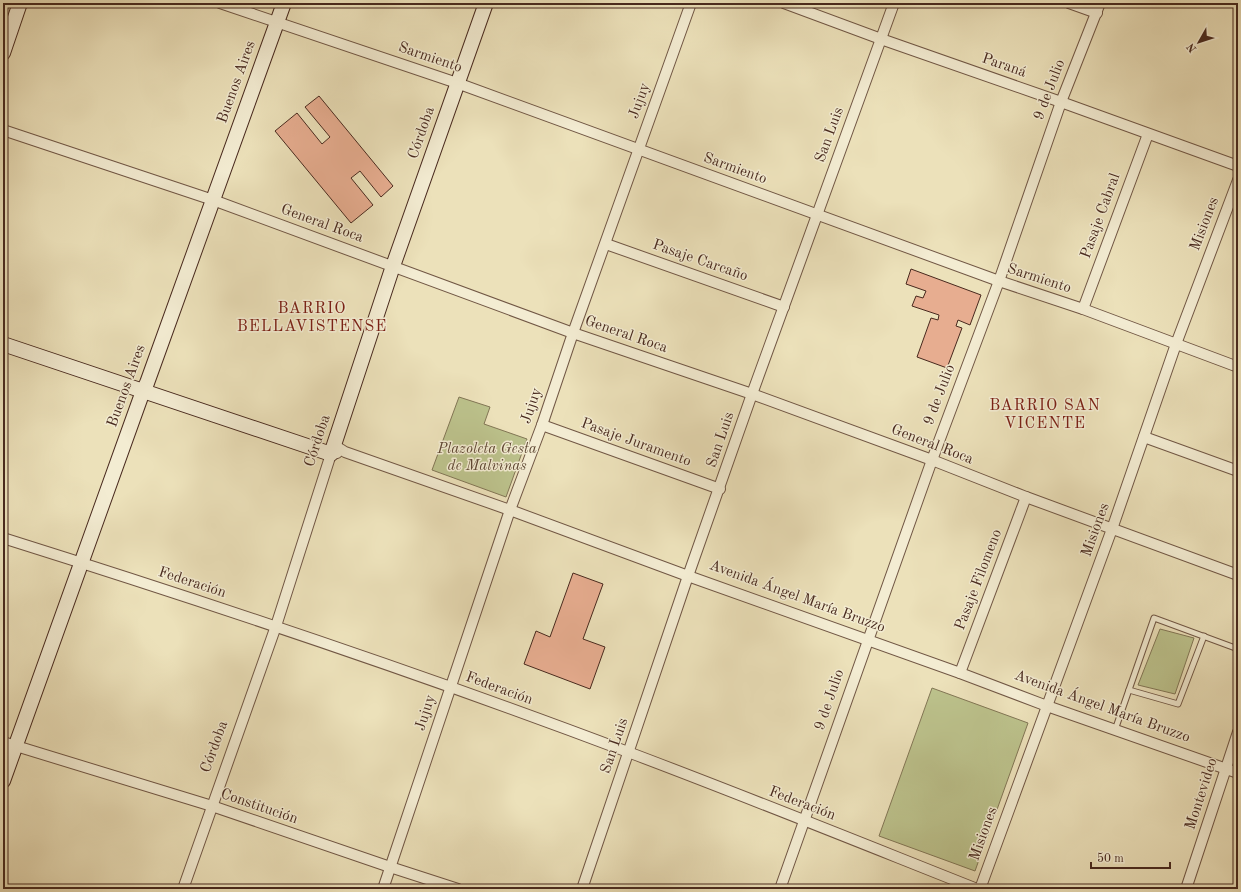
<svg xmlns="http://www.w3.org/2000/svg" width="1241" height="892" font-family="'Old Standard TT',serif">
<rect width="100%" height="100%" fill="#ece1ba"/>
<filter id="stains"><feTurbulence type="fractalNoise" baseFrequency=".005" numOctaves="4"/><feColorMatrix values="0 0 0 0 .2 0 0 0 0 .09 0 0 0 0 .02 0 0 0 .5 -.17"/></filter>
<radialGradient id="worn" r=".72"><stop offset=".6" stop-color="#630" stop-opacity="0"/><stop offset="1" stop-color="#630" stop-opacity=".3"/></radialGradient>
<g fill="#bcc28c" stroke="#827655">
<polygon points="459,397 490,407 484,424 527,439 506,497 432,470"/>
<polygon points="1160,629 1194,638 1175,694 1138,685"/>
<polygon points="932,688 1028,723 975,871 879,836"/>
</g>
<g fill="#e7ad90" stroke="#48291e">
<polygon points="319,96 393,186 381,197 360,171 351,178 373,205 351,223 275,131 297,113 322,144 330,137 305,107"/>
<polygon points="911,269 981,295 970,325 958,320 956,326 962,328 947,368 917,357 931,318 938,320 939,315 912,306 916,296 923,298 926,291 906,284"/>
<polygon points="573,573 603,584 583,639 605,647 590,689 524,664 536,631 550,637"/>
</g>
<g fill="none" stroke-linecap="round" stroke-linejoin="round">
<g stroke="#715745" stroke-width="7">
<g id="lane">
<polyline points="1129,690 1178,704 1204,636"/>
<polyline points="1115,730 1154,618 1238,649"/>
</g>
</g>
<g stroke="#715745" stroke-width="12">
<g id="street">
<polyline points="220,3 457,83 999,281 1083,309 1238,367"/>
<polyline points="784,3 881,39 1061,102 1238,166"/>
<polyline points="1069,3 1097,13"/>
<polyline points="3,130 213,200 573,333 752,394 932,460 1026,497 1238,575"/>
<polyline points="606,244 784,307"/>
<polyline points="1083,309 1148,134"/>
<polyline points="542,425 720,489"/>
<polyline points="1144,437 1238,471"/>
<polyline points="334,445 345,452 510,510 688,576 960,673 1047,706 1238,773"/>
<path d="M 3,538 C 213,604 422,674 628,752 C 745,796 861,843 977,889"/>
<polyline points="960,673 1026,497"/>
<polyline points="3,742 212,806 390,867 458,889"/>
<polyline points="183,889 276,626 331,454 337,453"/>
<polyline points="383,889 510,510 542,425 573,333 691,3"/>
<polyline points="582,889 688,576 752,394 894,3"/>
<polyline points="780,889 932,460 999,281 1061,102 1100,3"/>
<polyline points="980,889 1112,529 1176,344 1238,180"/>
<polyline points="1186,889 1238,732"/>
</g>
</g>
<g stroke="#48291e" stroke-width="16">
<g id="secondary">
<polyline points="3,53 20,3"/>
<polyline points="3,344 331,454 393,266 486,3"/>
<polyline points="3,781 143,391 147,383 284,3"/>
</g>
</g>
<use href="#lane" stroke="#f3ecd2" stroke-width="5"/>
<use href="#street" stroke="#f3ecd2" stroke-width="10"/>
<use href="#secondary" stroke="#f3ecd2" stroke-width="14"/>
</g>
<g text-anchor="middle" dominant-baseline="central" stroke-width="3" stroke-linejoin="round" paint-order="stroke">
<g font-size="15" fill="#48291e" stroke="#f3ecd2">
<text transform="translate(430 58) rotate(19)">Sarmiento</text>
<text transform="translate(1004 66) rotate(19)">Paraná</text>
<text transform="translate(237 82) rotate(-70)">Buenos Aires</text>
<text transform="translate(1050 90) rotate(-69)">9 de Julio</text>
<text transform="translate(640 101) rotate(-70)">Jujuy</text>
<text transform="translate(422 133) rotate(-71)">Córdoba</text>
<text transform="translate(830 135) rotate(-70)">San Luis</text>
<text transform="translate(735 169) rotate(20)">Sarmiento</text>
<text transform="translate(1101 216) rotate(-70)">Pasaje Cabral</text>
<text transform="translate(322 224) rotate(20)">General Roca</text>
<text transform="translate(1205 224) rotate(-69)">Misiones</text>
<text transform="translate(700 261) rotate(19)">Pasaje Carcaño</text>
<text transform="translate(1039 279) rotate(18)">Sarmiento</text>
<text transform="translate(626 335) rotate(19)">General Roca</text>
<text transform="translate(127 386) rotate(-70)">Buenos Aires</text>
<text transform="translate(940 395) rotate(-69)">9 de Julio</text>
<text transform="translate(532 406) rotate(-71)">Jujuy</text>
<text transform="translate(721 440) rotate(-71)">San Luis</text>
<text transform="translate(318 441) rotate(-72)">Córdoba</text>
<text transform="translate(636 443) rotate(20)">Pasaje Juramento</text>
<text transform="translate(932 445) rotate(21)">General Roca</text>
<text transform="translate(1096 530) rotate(-70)">Misiones</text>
<text transform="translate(979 580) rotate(-69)">Pasaje Filomeno</text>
<text transform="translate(192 583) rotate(18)">Federación</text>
<text transform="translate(797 597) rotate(20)">Avenida Ángel María Bruzzo</text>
<text transform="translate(499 689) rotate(20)">Federación</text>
<text transform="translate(830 700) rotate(-71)">9 de Julio</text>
<text transform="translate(1102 707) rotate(20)">Avenida Ángel María Bruzzo</text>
<text transform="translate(426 713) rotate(-72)">Jujuy</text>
<text transform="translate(615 746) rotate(-71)">San Luis</text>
<text transform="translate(215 747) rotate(-70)">Córdoba</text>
<text transform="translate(1202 794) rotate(-72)">Montevideo</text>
<text transform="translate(802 804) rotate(21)">Federación</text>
<text transform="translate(259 807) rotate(19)">Constitución</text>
<text transform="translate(984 834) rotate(-70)">Misiones</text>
</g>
<g font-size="15" font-style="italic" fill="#5f4834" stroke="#f3ecd2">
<text x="487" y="449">Plazoleta Gesta<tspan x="487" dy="17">de Malvinas</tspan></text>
</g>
<g font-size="16" letter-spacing="1" fill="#7a1f14" stroke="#f3ecd2">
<text x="312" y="309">BARRIO<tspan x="312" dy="18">BELLAVISTENSE</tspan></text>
<text x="1045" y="406">BARRIO SAN<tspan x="1045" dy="18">VICENTE</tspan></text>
</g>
</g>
<rect width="1241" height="892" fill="none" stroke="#ece1ba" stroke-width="16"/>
<rect x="4" y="4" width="1233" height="884" fill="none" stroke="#48291e" stroke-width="2"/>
<rect x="8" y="8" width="1225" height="876" fill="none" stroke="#48291e"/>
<g transform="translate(1199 42) rotate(231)" stroke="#f3ecd2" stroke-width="3" paint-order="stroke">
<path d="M0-3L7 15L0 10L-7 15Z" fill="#48291e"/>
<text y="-6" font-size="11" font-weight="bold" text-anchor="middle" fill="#48291e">N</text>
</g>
<path d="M1091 862v6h79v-6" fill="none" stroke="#48291e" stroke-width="2"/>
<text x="1097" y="862" font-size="12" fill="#48291e" stroke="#f3ecd2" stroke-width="3" paint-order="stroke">50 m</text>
<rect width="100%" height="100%" filter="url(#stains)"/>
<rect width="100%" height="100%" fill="url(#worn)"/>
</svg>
